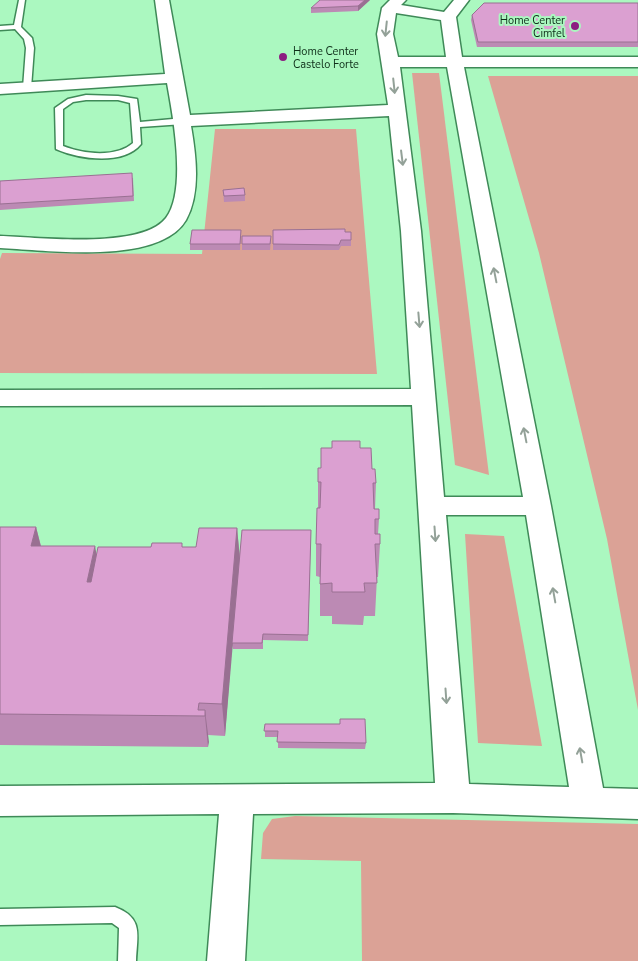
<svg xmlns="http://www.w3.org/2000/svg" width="638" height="961" font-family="'Nunito Sans',sans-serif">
<rect width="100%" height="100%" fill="#abf8c0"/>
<g fill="#dba296">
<polygon points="412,73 439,73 489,475 455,465"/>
<polygon points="488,76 638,76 638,710 607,539 539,253"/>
<polygon points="215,129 356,129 377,374 0,373 0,259 2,253 202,254"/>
<polygon points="465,534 504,536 542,746 478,743"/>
<polygon points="295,816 638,824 638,961 362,961 361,861 261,859 263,833 272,819"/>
</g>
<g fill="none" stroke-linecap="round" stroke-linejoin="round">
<g stroke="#3f8a58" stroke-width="3">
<g id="service">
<polygon points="19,0 25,0 21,27 32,38 34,48 31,88 27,90 23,88 26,48 24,39 15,29 0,30 0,26 14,25"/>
<path d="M 86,95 L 118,96 L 137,99 L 140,122 L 184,118 L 188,121 L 184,124 L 140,127 L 141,144 C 123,166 79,159 56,149 L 55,108 L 68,99 ZM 86,100 L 118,100 L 130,103 L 133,143 C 116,158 83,154 63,146 L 63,109 L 73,102 Z"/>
<path d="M 115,907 C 144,918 137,935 136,961 L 118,961 L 119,928 L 112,923 L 0,925 L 0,909 Z"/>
</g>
</g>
<g stroke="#3f8a58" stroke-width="3">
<path id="minor" d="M 155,0 L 169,0 L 190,115 L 388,105 L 377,34 L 382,8 L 390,0 L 406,0 L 401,5 L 444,12 L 454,0 L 469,0 L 456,17 L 462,57 L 638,57 L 638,67 L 464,67 L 551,506 L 603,788 L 638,789 L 638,819 L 453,813 L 253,814 L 245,961 L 207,961 L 219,814 L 0,816 L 0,786 L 435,783 L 412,405 L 0,406 L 0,390 L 411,389 L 401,231 L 389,116 L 191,126 C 196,155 201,193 186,220 C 159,266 46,250 0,248 L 0,236 C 38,237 141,250 166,218 C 187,190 173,116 167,83 L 0,94 L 0,84 L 165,74 ZM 396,13 L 441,20 L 446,57 L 398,57 L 393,34 ZM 400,67 L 447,67 L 523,497 L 444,497 L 421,231 ZM 446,515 L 526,515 L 569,787 L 469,784 Z"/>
</g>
<use href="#service" fill="#fff" fill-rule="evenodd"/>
<use href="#minor" fill="#fff" fill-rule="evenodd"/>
</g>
<g fill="#bc8ab4">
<polygon points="370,0 358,11 311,13 311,8"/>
<polygon points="638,3 638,47 477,47 471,20 472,15"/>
<polygon points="133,178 134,201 0,210 0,181"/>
<polygon points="223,190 245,195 245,201 224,202"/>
<polygon points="241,230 240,250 190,250 190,244"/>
<polygon points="345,232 351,232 351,246 341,246 339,250 273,250 273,244"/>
<polygon points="271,241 270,250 242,250 242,244"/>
<polygon points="360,448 372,469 376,483 375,509 379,519 378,534 380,544 378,577 377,577 375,616 364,616 363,625 332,624 332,616 320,616 320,577 316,576 316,544 318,508 318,468 321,468"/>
<polygon points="0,527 36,527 41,546 96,556 183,547 196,547 237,528 240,559 311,530 308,641 263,640 263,649 233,649 232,645 225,736 208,735 208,747 0,745"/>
<polygon points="265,724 366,743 365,749 278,748 278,737 265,737"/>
</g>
<g fill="#997092">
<polygon points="365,0 370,0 358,11 358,6"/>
<polygon points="36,527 44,559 31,546"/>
<polygon points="237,528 240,560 225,736 222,704"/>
<polygon points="95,546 101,579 94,614 87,582"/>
<polygon points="205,710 209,742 208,747 205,716"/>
</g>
<g fill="#dba0d1" stroke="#997092">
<polygon points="320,0 365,0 358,6 311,8"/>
<polygon points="484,3 638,3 638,42 478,42 472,15"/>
<polygon points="132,173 133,196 0,204 0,181"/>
<polygon points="244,188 245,195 224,196 223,190"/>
<polygon points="345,229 345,232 351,232 351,240 341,240 339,245 273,244 273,230"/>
<polygon points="192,230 241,230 240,244 190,244"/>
<polygon points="242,236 271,236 270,244 242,244"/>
<polygon points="332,441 360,441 360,448 371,448 372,469 375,469 376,483 373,483 374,509 379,509 379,519 375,519 375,534 380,534 380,544 375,544 377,583 364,583 365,592 332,592 332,583 320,584 321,544 316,544 317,508 320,508 321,482 318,482 318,468 321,468 321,448 332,448"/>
<polygon points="0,527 36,527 31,546 95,546 87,582 91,582 98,547 151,547 152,543 182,543 182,547 196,547 199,528 237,528 222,704 199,703 198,710 205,710 205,716 0,714"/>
<polygon points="242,530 311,530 308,635 263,634 262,643 232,643"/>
<polygon points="340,719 365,719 366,743 277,742 278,731 264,731 265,724 340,724"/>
</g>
<defs><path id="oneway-shaft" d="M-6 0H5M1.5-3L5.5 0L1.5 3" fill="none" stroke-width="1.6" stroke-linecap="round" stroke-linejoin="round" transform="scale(1.25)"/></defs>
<g stroke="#93a198">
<use href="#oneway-shaft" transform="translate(386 29) rotate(96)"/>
<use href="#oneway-shaft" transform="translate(394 86) rotate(84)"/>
<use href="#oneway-shaft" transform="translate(402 158) rotate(83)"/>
<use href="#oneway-shaft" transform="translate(495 275) rotate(-101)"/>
<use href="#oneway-shaft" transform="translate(419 320) rotate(85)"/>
<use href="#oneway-shaft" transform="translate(525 435) rotate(-101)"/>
<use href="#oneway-shaft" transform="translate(435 534) rotate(86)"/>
<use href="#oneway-shaft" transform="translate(554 595) rotate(-100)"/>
<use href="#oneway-shaft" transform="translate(446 696) rotate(86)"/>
<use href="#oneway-shaft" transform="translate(581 755) rotate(-100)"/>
</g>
<g fill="#8c1e81" stroke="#abf8c0" stroke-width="2">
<circle cx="575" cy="26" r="5"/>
<circle cx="283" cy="57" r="5"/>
</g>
<g text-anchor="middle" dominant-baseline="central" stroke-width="4" stroke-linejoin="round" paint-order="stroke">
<g font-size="11" fill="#0e2e19" stroke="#abf8c0" text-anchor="end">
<text x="565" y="20">Home Center<tspan x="565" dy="13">Cimfel</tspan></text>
<text x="293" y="51" text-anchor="start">Home Center<tspan x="293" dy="13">Castelo Forte</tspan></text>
</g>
</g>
</svg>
